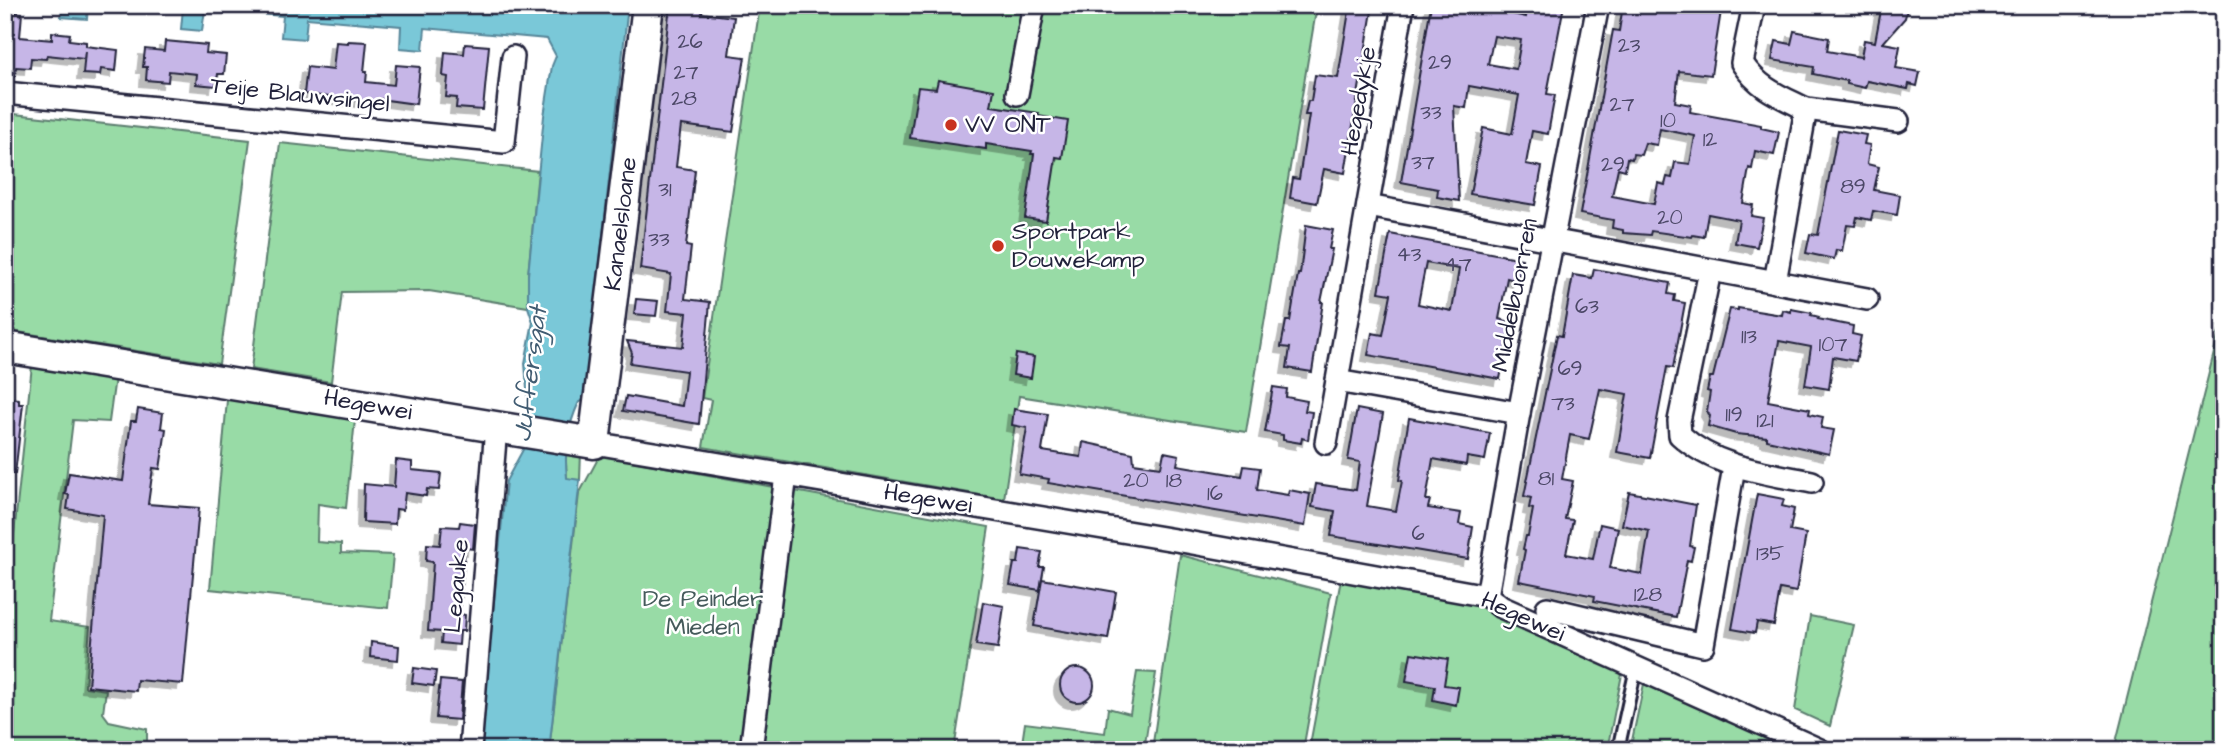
<svg xmlns="http://www.w3.org/2000/svg" width="2229" height="755" font-family="'Architects Daughter',sans-serif">
<defs>
<filter id="shadow"><feDropShadow dx="-6" dy="6" stdDeviation="0" flood-color="#0004"/></filter>
</defs>
<rect width="100%" height="100%" fill="#fff"/>
<filter id="ink" filterUnits="userSpaceOnUse"><feTurbulence type="fractalNoise" baseFrequency=".0143" numOctaves="2"/><feDisplacementMap in="SourceGraphic" scale="14" xChannelSelector="R" yChannelSelector="G"/><feConvolveMatrix kernelMatrix="1 2 1 2 8 2 1 2 1" color-interpolation-filters="sRGB"/></filter>
<g filter="url(#ink)">
<g fill="#98dba6" stroke="#5d7e70" stroke-width="2">
<polygon points="760,5 1317,5 1246,432 1019,396 1004,499 703,447 711,400 702,398"/>
<polygon points="5,113 250,140 219,364 5,330"/>
<polygon points="280,143 538,171 528,275 528,307 429,291 342,292 331,382 251,369"/>
<polygon points="2224,313 2224,750 2114,750"/>
<polygon points="33,356 116,370 109,422 73,420 49,621 90,627 85,687 106,690 103,713 109,721 147,729 147,750 5,750 5,619"/>
<polygon points="228,389 356,410 346,508 318,504 317,542 341,544 341,553 393,555 388,608 210,589"/>
<polygon points="565,447 581,452 580,480 567,479"/>
<polygon points="600,455 989,527 954,750 549,750 579,494"/>
<polygon points="1180,555 1331,593 1303,750 1152,750"/>
<polygon points="1342,574 1468,598 1624,664 1607,750 1309,750"/>
<polygon points="1810,616 1854,625 1830,726 1795,710"/>
<polygon points="1137,672 1156,673 1144,750 1021,750 1025,723 1105,733 1108,708 1130,714"/>
<polygon points="1645,679 1818,750 1630,750"/>
</g>
<g fill="#7ac8d8" stroke="#578699" stroke-width="2">
<polygon points="62,5 88,5 87,19 61,17"/>
<path d="M 155,5 L 628,5 L 585,400 L 579,402 C 567,428 564,450 567,478 L 580,480 L 549,750 L 479,750 L 506,481 L 525,446 L 529,415 L 525,363 L 533,322 L 528,307 L 528,275 L 544,116 L 552,66 L 556,56 L 547,39 L 425,28 L 423,50 L 400,48 L 401,26 L 307,18 L 305,39 L 281,37 L 283,16 L 205,9 L 202,31 L 181,29 L 183,8 Z"/>
</g>
<g fill="#c6b6e7" stroke="#22223b" stroke-width="2" fill-rule="evenodd" filter="url(#shadow)">
<polygon points="670,5 703,5 702,13 734,17 729,55 745,57 733,132 681,125 676,167 695,170 686,246 691,247 685,299 710,302 699,424 623,411 626,396 682,406 686,371 630,363 632,353 627,341 683,347 687,313 667,311 671,274 640,269"/>
<polygon points="1350,5 1373,5 1345,173 1324,169 1317,203 1290,198 1293,178 1299,179 1309,115 1305,115 1308,101 1311,101 1315,75 1338,78"/>
<path d="M 1431,5 L 1500,5 L 1499,11 L 1526,17 L 1527,10 L 1538,12 L 1539,5 L 1564,5 L 1547,94 L 1555,95 L 1548,134 L 1532,131 L 1526,164 L 1542,167 L 1535,205 L 1470,194 L 1483,128 L 1512,134 L 1519,95 L 1469,86 L 1466,108 L 1454,106 L 1459,201 L 1437,197 L 1438,189 L 1401,182 ZM 1494,36 L 1521,40 L 1516,69 L 1488,64 Z"/>
<path d="M 1623,5 L 1713,5 L 1713,9 L 1721,11 L 1711,75 L 1679,71 L 1675,102 L 1691,105 L 1690,112 L 1761,125 L 1761,128 L 1779,132 L 1774,155 L 1755,151 L 1752,169 L 1749,168 L 1743,203 L 1753,205 L 1751,216 L 1763,218 L 1757,247 L 1735,243 L 1739,220 L 1708,214 L 1704,237 L 1693,235 L 1692,237 L 1651,231 L 1650,235 L 1623,233 L 1623,230 L 1612,228 L 1613,220 L 1580,214 L 1613,30 L 1619,31 ZM 1660,129 L 1695,136 L 1690,164 L 1675,162 L 1672,178 L 1667,177 L 1665,185 L 1658,183 L 1654,204 L 1612,196 L 1618,168 L 1625,170 L 1627,158 L 1632,159 L 1633,154 L 1641,155 L 1645,143 L 1657,145 Z"/>
<polygon points="1882,5 1908,5 1905,18 1883,43 1900,46 1896,68 1920,72 1917,86 1909,84 1908,89 1867,81 1865,88 1847,84 1847,81 1813,74 1814,67 1772,60 1776,41 1791,44 1794,31 1829,38 1827,51 1861,57 1864,40 1875,42"/>
<polygon points="5,12 22,13 20,37 52,40 52,32 70,34 69,40 86,42 86,46 118,50 116,71 101,69 100,75 83,74 85,51 84,59 47,55 46,59 31,58 30,68 16,67 15,77 5,77"/>
<polygon points="165,41 207,45 206,53 226,55 224,74 218,74 216,86 196,84 197,74 169,71 168,82 146,80 147,67 143,67 145,49 164,51"/>
<polygon points="348,41 367,42 364,72 367,72 366,82 394,85 396,65 420,67 416,104 379,99 379,103 304,94 307,67 333,70 336,42 348,43"/>
<polygon points="465,44 489,46 483,110 456,108 457,98 446,97 448,77 443,76 445,52 464,54"/>
<polygon points="938,80 994,90 991,106 1039,113 1038,116 1068,121 1062,158 1056,157 1046,221 1025,218 1034,154 1031,154 1032,151 986,144 986,149 910,138 918,87 936,89"/>
<polygon points="1838,130 1866,135 1864,144 1870,145 1867,164 1879,167 1874,190 1900,195 1897,215 1873,211 1871,220 1857,217 1855,226 1847,225 1842,251 1836,250 1834,259 1806,253 1810,234 1818,235"/>
<polygon points="1306,225 1333,230 1329,249 1332,249 1321,302 1323,302 1312,372 1287,368 1290,348 1281,347 1286,321 1290,321 1298,274 1300,274"/>
<path d="M 1390,234 L 1522,259 L 1518,281 L 1507,278 L 1499,319 L 1511,322 L 1500,379 L 1368,355 L 1372,333 L 1383,335 L 1391,294 L 1379,292 ZM 1426,263 L 1459,269 L 1452,311 L 1418,304 Z"/>
<polygon points="1594,269 1670,283 1668,294 1675,295 1674,301 1685,303 1673,368 1667,367 1650,458 1617,452 1627,394 1600,389 1589,439 1570,435 1562,479 1573,481 1565,519 1573,520 1566,554 1593,559 1600,524 1618,528 1610,568 1642,574 1649,531 1622,525 1629,492 1696,505 1690,546 1694,547 1691,561 1687,560 1676,617 1594,601 1595,596 1519,581 1525,550 1523,549 1526,536 1528,536 1533,509 1529,508 1531,498 1524,496 1557,335 1562,336 1573,275 1592,278"/>
<polygon points="636,299 658,301 656,316 634,314"/>
<polygon points="1738,308 1782,315 1783,310 1791,312 1791,309 1812,313 1811,315 1819,317 1818,319 1853,326 1852,334 1861,336 1856,361 1833,357 1829,389 1805,385 1811,347 1779,341 1768,401 1810,409 1809,414 1823,417 1821,428 1834,430 1829,454 1767,440 1767,437 1736,434 1708,426 1710,416 1707,411 1710,392 1707,391 1710,377 1713,377 1730,309 1738,310"/>
<polygon points="1016,354 1034,357 1031,378 1013,375"/>
<polygon points="1273,387 1287,389 1286,397 1307,401 1305,411 1312,412 1308,440 1302,438 1301,443 1283,440 1283,435 1265,432"/>
<polygon points="5,397 19,399 19,404 23,404 15,474 5,474"/>
<polygon points="138,409 163,413 161,428 166,429 160,469 153,468 148,504 199,508 183,684 137,680 136,691 88,686 103,515 67,509 69,495 65,494 69,473 123,481 131,421 136,421"/>
<polygon points="1014,409 1048,414 1042,451 1081,457 1083,442 1133,453 1134,463 1161,467 1164,452 1179,455 1177,465 1242,476 1244,466 1260,468 1257,490 1288,495 1289,490 1310,494 1305,526 1048,483 1049,479 1019,474 1027,428 1012,425"/>
<polygon points="1357,409 1383,414 1367,506 1396,511 1402,481 1399,480 1409,418 1490,433 1485,460 1467,457 1466,465 1433,459 1426,500 1430,500 1428,508 1461,513 1459,524 1473,527 1468,559 1331,536 1335,511 1312,507 1316,484 1356,490 1360,462 1348,460"/>
<polygon points="396,460 412,462 412,470 441,473 439,490 427,489 426,496 405,493 403,510 396,509 395,524 363,522 364,484 394,487"/>
<polygon points="1757,494 1784,499 1782,506 1794,509 1790,531 1806,534 1796,592 1780,589 1774,625 1757,622 1755,633 1732,629"/>
<polygon points="460,522 475,524 473,549 465,548 460,614 465,615 464,631 460,631 459,645 441,643 442,632 428,631 433,562 426,561 427,544 440,545 442,526 459,527"/>
<polygon points="1020,549 1042,552 1039,567 1044,567 1040,590 1010,585 1014,563 1018,563"/>
<polygon points="1042,579 1116,592 1108,639 1034,626"/>
<polygon points="983,602 1004,606 998,648 976,645"/>
<polygon points="371,642 399,646 398,660 370,657"/>
<polygon points="1411,653 1448,659 1444,685 1459,687 1456,705 1433,700 1435,686 1406,681"/>
<circle cx="1077" cy="685" r="17"/>
<polygon points="414,668 436,671 434,686 412,683"/>
<polygon points="440,680 462,682 459,720 436,718"/>
</g>
<g fill="none" stroke-linecap="round" stroke-linejoin="round">
<g stroke="#22223b" stroke-width="16">
<polyline id="lane" points="1618,750 1636,668"/>
</g>
<g stroke="#22223b" stroke-width="26">
<g id="street">
<path d="M 1754,5 L 1742,63 C 1759,89 1780,96 1806,109 L 1775,282"/>
<polyline points="5,93 504,142 513,57"/>
<polyline points="1017,94 1034,5"/>
<polyline points="1806,109 1898,121"/>
<polyline points="1368,206 1867,299"/>
<path d="M 1710,271 L 1679,421 L 1680,435 C 1716,468 1766,473 1812,482"/>
<polyline points="1337,381 1519,413"/>
<polyline points="594,443 1187,542 1487,596 1501,607 1820,750"/>
<polyline points="1326,443 1403,5"/>
<polyline points="1487,596 1519,413 1598,5"/>
<polyline points="1547,608 1703,645 1734,467"/>
<polyline points="470,750 496,427"/>
<polyline points="751,750 786,475"/>
</g>
</g>
<g stroke="#22223b" stroke-width="35">
<polyline id="secondary" points="5,347 594,443 648,5"/>
</g>
<use href="#lane" stroke="#fff" stroke-width="10"/>
<use href="#street" stroke="#fff" stroke-width="21"/>
<use href="#secondary" stroke="#fff" stroke-width="30"/>
</g>
</g>
<g fill="#c8321e" stroke="#fff" stroke-width="2.5">
<circle cx="951" cy="125" r="7"/>
<circle cx="998" cy="246" r="7"/>
</g>
<g text-anchor="middle" dominant-baseline="central" stroke-width="5" stroke-linejoin="round" paint-order="stroke">
<g font-size="21" fill="#4b4766">
<text x="690" y="41">26</text>
<text x="1629" y="45">23</text>
<text x="1440" y="62">29</text>
<text x="686" y="72">27</text>
<text x="684" y="98">28</text>
<text x="1622" y="104">27</text>
<text x="1431" y="112">33</text>
<text x="1668" y="120">10</text>
<text x="1710" y="139">12</text>
<text x="1423" y="162">37</text>
<text x="1613" y="164">29</text>
<text x="1853" y="186">89</text>
<text x="665" y="189">31</text>
<text x="1670" y="217">20</text>
<text x="659" y="239">33</text>
<text x="1409" y="254">43</text>
<text x="1458" y="264">47</text>
<text x="1587" y="306">63</text>
<text x="1749" y="336">113</text>
<text x="1833" y="344">107</text>
<text x="1570" y="368">69</text>
<text x="1563" y="403">73</text>
<text x="1734" y="414">119</text>
<text x="1765" y="420">121</text>
<text x="1546" y="478">81</text>
<text x="1136" y="480">20</text>
<text x="1174" y="480">18</text>
<text x="1215" y="493">16</text>
<text x="1418" y="533">6</text>
<text x="1770" y="553">135</text>
<text x="1648" y="594">128</text>
</g>
<g font-size="24" fill="#22223b" stroke="#fff">
<text transform="translate(300 95) rotate(6)">Teije Blauwsingel</text>
<text transform="translate(1359 101) rotate(-80)">Hegedykje</text>
<text transform="translate(621 224) rotate(-83)">Kanaelsloane</text>
<text transform="translate(1515 295) rotate(-79)">Middelbuorren</text>
<text transform="translate(368 405) rotate(10)">Hegewei</text>
<text transform="translate(928 499) rotate(9)">Hegewei</text>
<text transform="translate(457 586) rotate(-85)">Legauke</text>
<text transform="translate(1523 617) rotate(24)">Hegewei</text>
</g>
<g font-size="24" fill="#22223b" stroke="#fff" text-anchor="start">
<text x="965" y="125">VV ONT</text>
<text x="1012" y="232">Sportpark<tspan x="1012" dy="28">Douwekamp</tspan></text>
</g>
<g font-size="24" fill="#455a5b" stroke="#fff">
<text x="703" y="599">De Peinder<tspan x="703" dy="28">Mieden</tspan></text>
</g>
<g font-size="26" font-style="italic" fill="#415c72" stroke="#fff">
<text transform="translate(530 374) rotate(-83)">Juffersgat</text>
</g>
</g>
<rect width="2229" height="755" fill="none" stroke="#fff" stroke-width="28"/>
<rect x="14" y="14" width="2201" height="727" fill="none" stroke="#22223b" stroke-width="2.5" filter="url(#ink)"/>
</svg>
